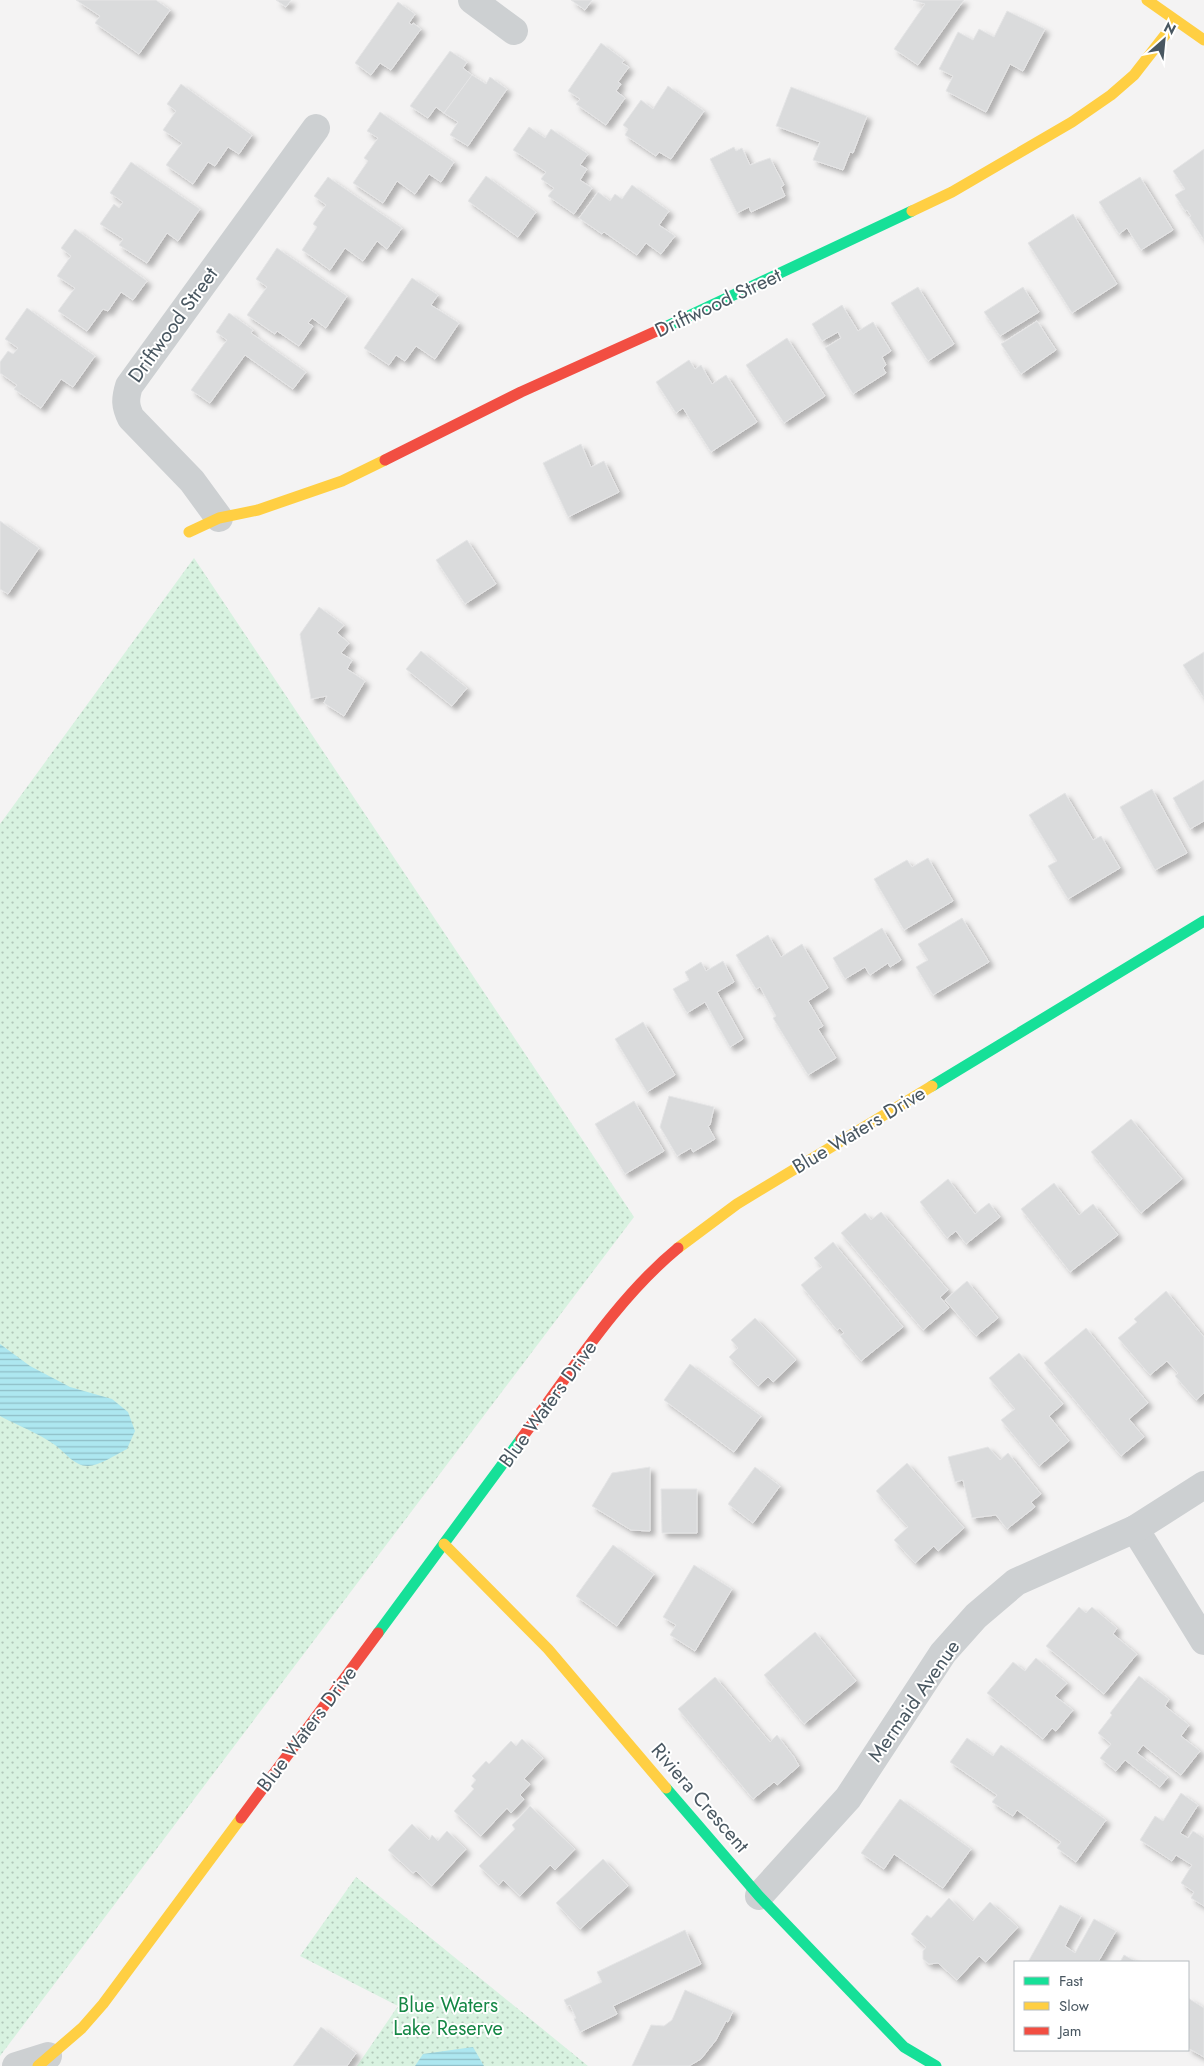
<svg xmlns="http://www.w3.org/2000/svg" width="1204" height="2066" font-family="Jost,sans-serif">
<defs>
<pattern id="park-dots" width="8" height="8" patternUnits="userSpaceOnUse" patternTransform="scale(1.25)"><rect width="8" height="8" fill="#d8f2e0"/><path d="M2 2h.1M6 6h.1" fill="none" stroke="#b1c7b9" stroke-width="1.8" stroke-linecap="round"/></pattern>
<pattern id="water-rules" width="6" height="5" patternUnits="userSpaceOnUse" patternTransform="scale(1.25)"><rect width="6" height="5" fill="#ade7f0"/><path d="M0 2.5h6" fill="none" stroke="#8fbec6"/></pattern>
<filter id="shadow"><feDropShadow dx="4.5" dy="4.5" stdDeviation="2.5" flood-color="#0004"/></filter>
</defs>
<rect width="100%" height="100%" fill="#f4f3f3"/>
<g fill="url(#park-dots)">
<polygon points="194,558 634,1217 0,2056 0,824"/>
<polygon points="356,1877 588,2066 357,2066 398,2006 300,1956"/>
</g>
<g fill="url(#water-rules)">
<path d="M 0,1344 L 30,1366 L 70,1387 L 112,1399 L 128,1412 L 135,1431 L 127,1449 C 117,1454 99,1466 88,1466 C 74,1466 65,1452 55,1445 C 38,1433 19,1426 0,1416 Z"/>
<polygon points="473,2047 484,2066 415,2066 423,2054"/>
</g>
<g fill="#dadbdc" stroke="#e5e5e6" filter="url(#shadow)">
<polygon points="76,0 156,0 170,10 139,54 95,23 100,16"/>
<polygon points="276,0 291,0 286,7"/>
<polygon points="571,0 592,0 585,10"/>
<polygon points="913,0 964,0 918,65 894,49 925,4"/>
<polygon points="398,2 415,14 409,23 412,25 413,23 421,29 391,70 380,63 371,75 355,63"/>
<polygon points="1007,11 1045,29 1023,71 1010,64 986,112 946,91 953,76 939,69 958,32 973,40 979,29 994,37"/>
<polygon points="601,43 624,60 622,63 629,67 618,82 621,84 616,91 625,98 606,125 576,104 580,99 568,91"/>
<polygon points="450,51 467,62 463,68 472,75 444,113 436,107 428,118 410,106"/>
<polygon points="472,75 486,84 490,77 507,89 468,146 450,135 458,122 444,113"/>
<polygon points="181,84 252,135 239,154 228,147 215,166 208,162 193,184 166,165 182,143 163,130 176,111 167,104"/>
<polygon points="668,86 704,111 671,159 659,152 656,156 625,135 628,129 623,125 641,100 653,109"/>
<polygon points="791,87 867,116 853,153 850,152 843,170 813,160 820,142 776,126"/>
<polygon points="380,112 454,162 441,182 429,174 415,194 397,181 383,203 353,183 368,161 364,158 378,138 367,131"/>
<polygon points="529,127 545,138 551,129 588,154 580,165 587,169 580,180 592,188 574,214 548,196 554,188 541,179 546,172 513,150"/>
<polygon points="734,147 736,151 742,148 750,165 770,158 784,185 781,187 785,196 751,212 749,207 737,213 710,159"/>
<polygon points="1204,149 1204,240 1189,217 1191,216 1187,210 1185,211 1175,195 1185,189 1173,171"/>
<polygon points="131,162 200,209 178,241 167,233 147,263 119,245 123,239 100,224 114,204 119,208 123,202 110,193"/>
<polygon points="486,176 536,212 518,237 468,201"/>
<polygon points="328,177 402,228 387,249 377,241 363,261 345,248 330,270 302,250 317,227 313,224 326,205 314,196"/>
<polygon points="1140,177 1173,230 1141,250 1127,228 1119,234 1099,202"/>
<polygon points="632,185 669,211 659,225 675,236 661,254 646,243 637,255 604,232 602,234 579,218 598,192 610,201 615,194 622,199"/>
<polygon points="1073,214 1117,284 1072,313 1028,243"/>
<polygon points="75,229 147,281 133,300 121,292 108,311 103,309 87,331 58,311 75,288 57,276 71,256 61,248"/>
<polygon points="277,248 347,296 326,328 312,318 308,323 313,326 299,346 277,331 275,334 247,315 267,287 256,279"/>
<polygon points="412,278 438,295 431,305 459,323 435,359 416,346 405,361 396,355 389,365 364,348"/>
<polygon points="918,287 954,344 928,361 891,303"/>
<polygon points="1023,287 1039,312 1000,336 984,312"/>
<polygon points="842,305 858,331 873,322 891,351 882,357 886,365 883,368 886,373 853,394 825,348 841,338 838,332 822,341 812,324"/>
<polygon points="27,308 95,356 73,387 61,379 41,408 14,389 17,385 0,373 0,362 8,351 13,354 18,348 5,339"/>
<polygon points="229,313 253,330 251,333 306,372 293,389 245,355 210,403 191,390 227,340 216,332"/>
<polygon points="1037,321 1056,350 1021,374 1001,344"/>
<polygon points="787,338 825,396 784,423 746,365"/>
<polygon points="689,360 695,369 701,365 712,384 726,375 757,422 711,452 683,408 676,413 656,382"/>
<polygon points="581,444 591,467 604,461 619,492 568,517 543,463"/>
<polygon points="0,521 39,548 8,594 0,589"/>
<polygon points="467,540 496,584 465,604 436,560"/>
<polygon points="319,607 344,625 337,633 349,643 341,653 352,660 347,669 365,681 344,716 324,703 327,696 311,699 300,634"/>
<polygon points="421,651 467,688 452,706 406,669"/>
<polygon points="1204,652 1204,698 1183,665"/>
<polygon points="1204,780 1204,821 1190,829 1173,798"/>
<polygon points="1152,789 1187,853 1155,870 1120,807"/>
<polygon points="1065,793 1093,840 1101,836 1120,868 1068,899 1048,866 1057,861 1029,815"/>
<polygon points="928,858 953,901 904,930 874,879 907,860 912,867"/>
<polygon points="962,918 989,962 933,995 916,967 928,960 918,944"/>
<polygon points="882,928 901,960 890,967 888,963 870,975 865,967 845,979 833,958"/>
<polygon points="768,935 781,957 802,944 828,988 808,1001 823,1026 818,1029 836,1058 808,1075 773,1018 776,1016 760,987 756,989 736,955"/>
<polygon points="723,961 734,982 717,992 743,1039 730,1047 705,1002 687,1013 673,989 689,980 685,972 701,962 706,971"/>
<polygon points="643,1022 675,1075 647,1092 615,1039"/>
<polygon points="669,1096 714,1107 710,1125 708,1126 715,1139 693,1152 691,1148 677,1156 660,1127"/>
<polygon points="634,1101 664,1151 625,1174 595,1124"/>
<polygon points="1131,1119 1182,1179 1141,1213 1091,1152"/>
<polygon points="948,1179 975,1214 989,1203 1000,1217 966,1244 956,1231 947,1238 920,1202"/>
<polygon points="1054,1183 1079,1215 1093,1204 1118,1235 1070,1272 1021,1209"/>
<polygon points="881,1212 948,1290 940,1297 949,1308 923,1330 841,1233 865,1213 871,1220"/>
<polygon points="833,1242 903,1327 861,1361 840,1336 844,1333 840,1328 837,1330 801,1285 822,1267 814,1258"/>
<polygon points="967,1281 998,1318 976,1336 945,1300"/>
<polygon points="1166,1291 1204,1337 1204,1393 1196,1400 1175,1376 1178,1373 1167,1361 1150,1375 1118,1338 1137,1322 1134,1319"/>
<polygon points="755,1318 796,1360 773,1382 768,1377 758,1386 729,1357 738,1348 731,1340"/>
<polygon points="1086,1328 1148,1403 1129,1419 1144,1437 1121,1456 1044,1363"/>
<polygon points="1019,1353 1063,1404 1049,1416 1069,1441 1039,1466 1001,1420 1015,1409 989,1378"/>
<polygon points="690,1364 761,1416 734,1452 664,1400"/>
<polygon points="988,1447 1000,1460 1008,1453 1041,1494 1031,1502 1035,1507 1007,1529 996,1515 972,1518 963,1480 955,1482 948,1457"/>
<polygon points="907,1463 964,1528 938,1551 934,1546 915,1563 894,1540 908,1527 876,1491"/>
<polygon points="650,1467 650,1531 631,1530 592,1506 612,1473"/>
<polygon points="755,1467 780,1486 753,1523 728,1504"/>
<polygon points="661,1489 697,1489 697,1533 662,1533"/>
<polygon points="613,1545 654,1574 617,1626 576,1596"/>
<polygon points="694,1565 732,1589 695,1651 670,1635 676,1625 663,1617"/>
<polygon points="1079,1607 1086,1613 1092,1607 1117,1628 1113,1634 1137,1654 1104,1694 1046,1646"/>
<polygon points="815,1632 856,1681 804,1724 764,1675"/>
<polygon points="1036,1658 1067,1683 1055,1696 1073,1710 1056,1731 1052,1728 1043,1739 987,1693 1013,1662 1025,1671"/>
<polygon points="1139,1676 1169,1699 1165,1706 1189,1725 1181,1736 1200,1751 1181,1775 1143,1745 1137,1753 1168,1777 1160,1787 1125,1760 1116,1771 1100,1758 1111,1744 1098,1733 1112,1715 1110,1713"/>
<polygon points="715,1677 770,1742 777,1735 794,1757 799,1766 777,1785 774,1782 753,1799 678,1709"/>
<polygon points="967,1738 993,1756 1001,1745 1106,1820 1076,1862 1057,1848 1061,1842 1017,1810 1013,1816 992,1802 997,1795 950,1762"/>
<polygon points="522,1739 543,1758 524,1779 530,1784 520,1795 524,1799 511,1813 507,1808 481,1836 454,1811 474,1789 471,1786 476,1780 472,1776 486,1761 489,1764 511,1741 516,1746"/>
<polygon points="1181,1793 1198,1805 1180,1833 1188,1838 1193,1831 1204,1838 1204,1906 1191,1898 1194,1892 1181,1883 1192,1865 1176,1855 1172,1861 1140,1840 1155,1816 1163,1821"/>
<polygon points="900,1799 971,1849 943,1888 894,1854 884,1869 861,1853"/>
<polygon points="530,1806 575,1849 555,1870 550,1865 520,1896 503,1880 499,1885 479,1866 515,1829 512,1825"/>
<polygon points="412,1824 429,1840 432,1835 438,1841 447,1831 466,1849 432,1886 416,1871 413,1873 388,1850"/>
<polygon points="603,1859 628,1886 580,1929 556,1903"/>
<polygon points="949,1898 973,1921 990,1902 1018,1927 986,1962 979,1956 957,1980 938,1963 929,1964 923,1959 923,1951 926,1947 911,1934 927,1915 931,1918"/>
<polygon points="1060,1905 1081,1916 1065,1946 1075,1953 1094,1919 1116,1931 1098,1962 1028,1962"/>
<polygon points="685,1930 701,1964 613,2006 617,2014 580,2032 574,2019 576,2018 570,2005 567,2006 564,2000 602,1982 597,1972"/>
<polygon points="1124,1955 1137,1962 1120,1962"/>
<polygon points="685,1990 733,2011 728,2022 726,2021 716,2040 701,2059 689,2066 632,2066 651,2025 664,2026 672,2020"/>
<polygon points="1188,1998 1204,2008 1204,2057 1188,2048"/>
<polygon points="321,2027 356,2053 347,2066 293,2066"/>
</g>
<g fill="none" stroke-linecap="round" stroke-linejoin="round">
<g stroke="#cdd0d2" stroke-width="28">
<polyline points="472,0 514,31"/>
<path d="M 219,518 L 192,481 L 131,418 C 125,406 125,399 129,386 L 316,128"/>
<polyline points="1135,1529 1204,1641"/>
<polyline points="759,1896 848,1798 943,1653 976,1616 1016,1582 1135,1529 1204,1485"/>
<polyline points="16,2066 48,2056"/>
</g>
<g stroke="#16e098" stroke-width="11">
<polyline points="661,329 912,211"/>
<polyline points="932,1086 1204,921"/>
<polyline points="378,1633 521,1439"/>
<polyline points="666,1788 759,1896 904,2047 936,2066"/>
</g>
<g stroke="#ffcf43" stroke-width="11">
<polyline points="1147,0 1204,40"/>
<polyline points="912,211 952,192 1072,122 1111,95 1134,75 1176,21"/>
<polyline points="189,532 219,518 258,510 342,481 385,460"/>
<polyline points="678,1248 737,1204 932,1086"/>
<polyline points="444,1544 548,1649 666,1788"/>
<polyline points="38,2066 82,2028 103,2004 241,1818"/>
</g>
<g stroke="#f24e42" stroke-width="11">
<polyline points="385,460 521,392 661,329"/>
<path d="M 521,1439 C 570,1374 615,1300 678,1248"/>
<polyline points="241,1818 378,1633"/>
</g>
</g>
<g text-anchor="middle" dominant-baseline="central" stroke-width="4" stroke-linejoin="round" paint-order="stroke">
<g font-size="20" fill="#495761" stroke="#fff">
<text transform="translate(718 303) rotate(-25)">Driftwood Street</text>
<text transform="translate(173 325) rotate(-54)">Driftwood Street</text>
<text transform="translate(859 1130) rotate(-31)">Blue Waters Drive</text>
<text transform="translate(548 1404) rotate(-54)">Blue Waters Drive</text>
<text transform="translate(914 1701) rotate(-55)">Mermaid Avenue</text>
<text transform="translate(307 1729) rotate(-53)">Blue Waters Drive</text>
<text transform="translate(700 1798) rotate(49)">Riviera Crescent</text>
</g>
<g font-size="20" fill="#158745" stroke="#fff">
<text x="448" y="2005">Blue Waters<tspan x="448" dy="23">Lake Reserve</tspan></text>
</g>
</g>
<rect x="1014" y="1961" width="175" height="90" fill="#ffffff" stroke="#b6bcc0"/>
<rect x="1024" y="1977" width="25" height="8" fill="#16e098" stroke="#b6bcc0"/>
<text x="1059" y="1986" font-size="15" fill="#495761">Fast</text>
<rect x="1024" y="2002" width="25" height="8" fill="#ffcf43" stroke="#b6bcc0"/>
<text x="1059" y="2011" font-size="15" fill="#495761">Slow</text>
<rect x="1024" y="2027" width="25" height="8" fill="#f24e42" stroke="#b6bcc0"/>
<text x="1059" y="2036" font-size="15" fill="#495761">Jam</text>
<g transform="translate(1164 40) rotate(27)" stroke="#ffffff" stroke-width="4" paint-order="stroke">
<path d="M0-4L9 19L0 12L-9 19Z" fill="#495761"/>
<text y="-8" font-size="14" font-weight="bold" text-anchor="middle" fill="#495761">N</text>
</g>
</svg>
